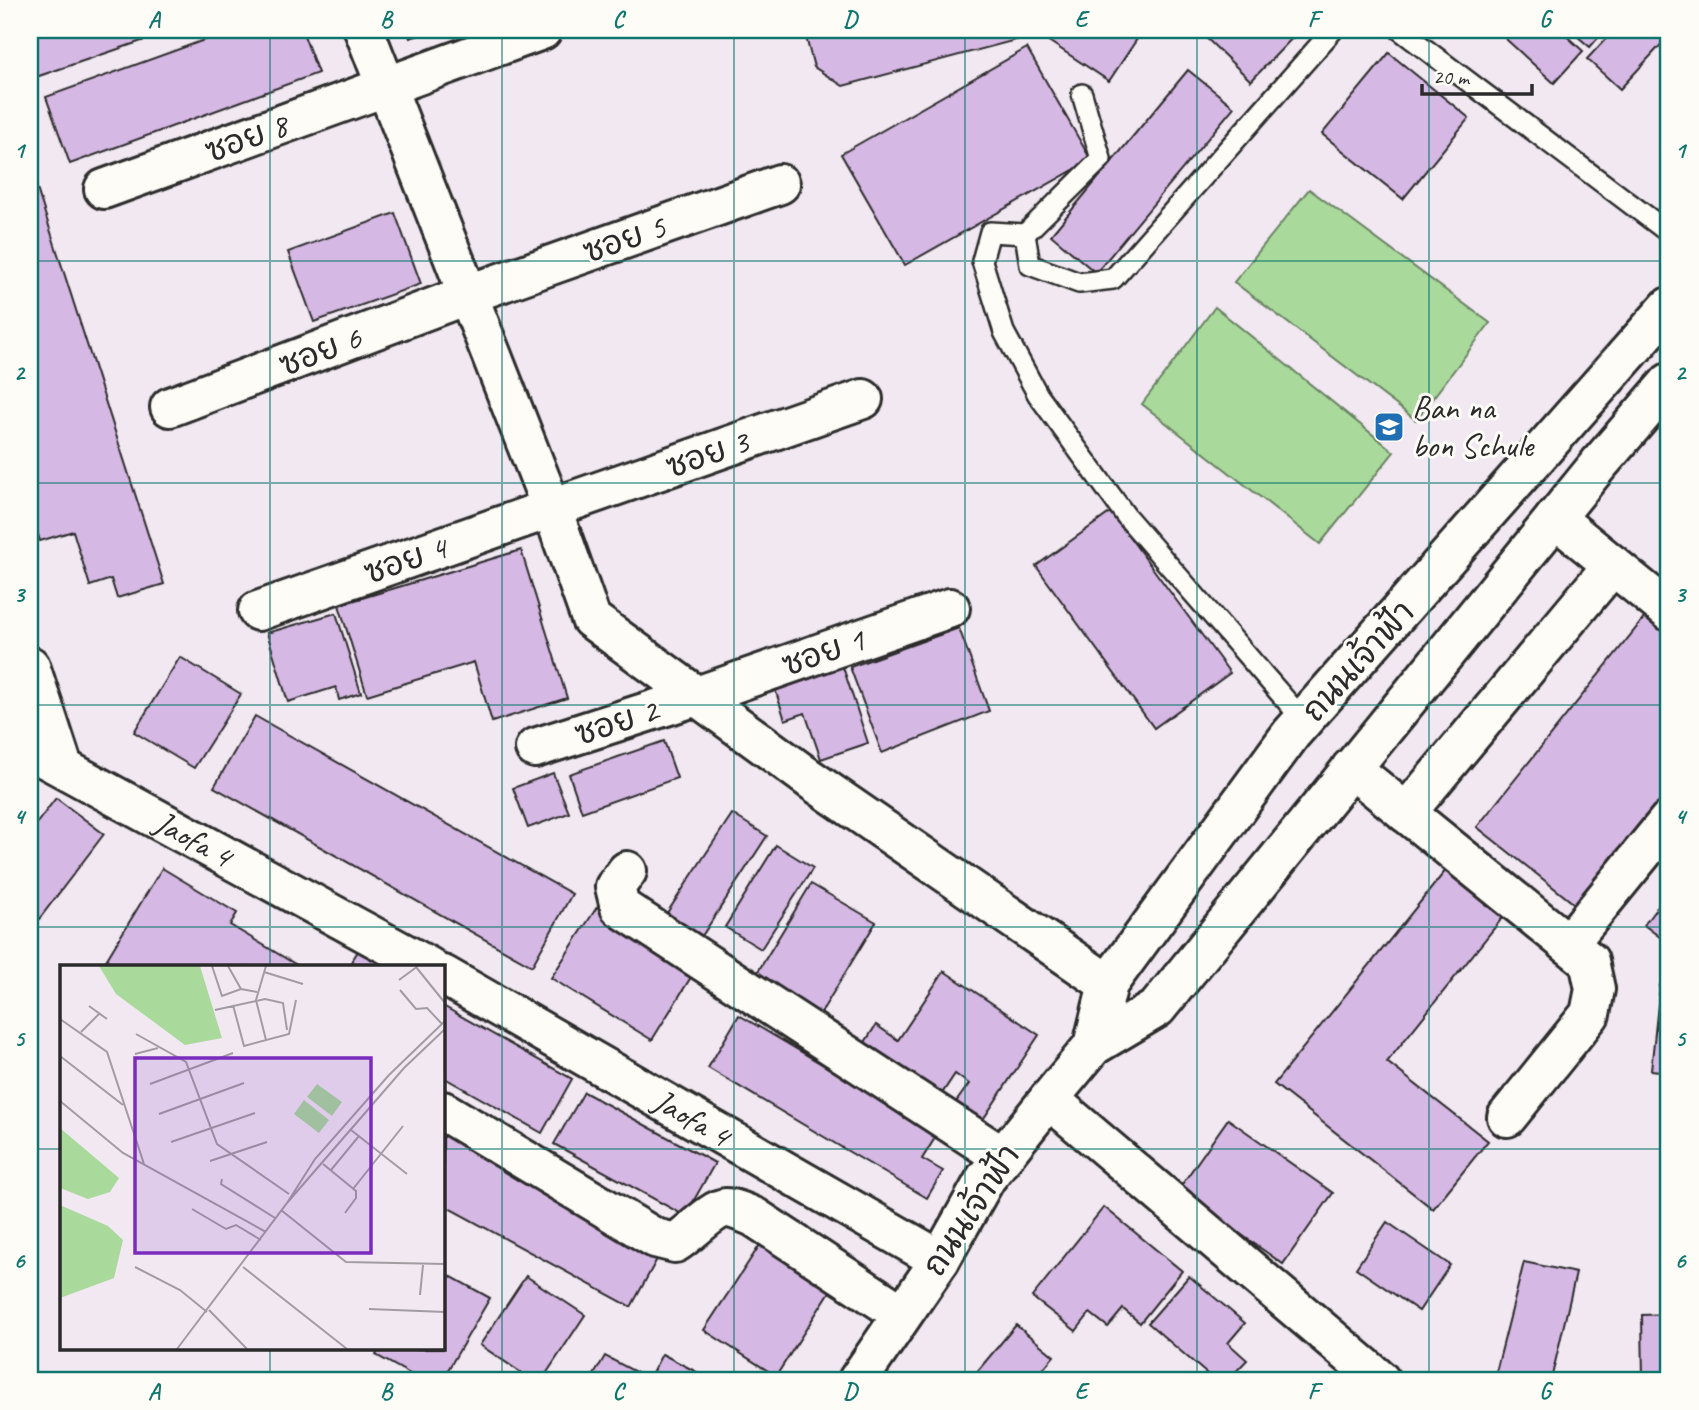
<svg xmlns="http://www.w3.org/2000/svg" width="1699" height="1410" font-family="Caveat,'Playpen Sans Thai',sans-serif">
<rect width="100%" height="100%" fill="#f1e8f2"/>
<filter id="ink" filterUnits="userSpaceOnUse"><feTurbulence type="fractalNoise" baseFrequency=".0143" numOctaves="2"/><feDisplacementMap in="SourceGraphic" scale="14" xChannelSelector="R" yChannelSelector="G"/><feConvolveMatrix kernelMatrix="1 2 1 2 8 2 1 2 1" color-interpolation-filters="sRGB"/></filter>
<g filter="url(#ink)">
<g fill="#a9da9b" stroke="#6a8263" stroke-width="2">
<polygon points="1309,189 1490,323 1416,420 1234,282"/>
<polygon points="1215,307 1394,452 1320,544 1142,404"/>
</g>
<g fill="#d6b8e5" stroke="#2b2b2b" stroke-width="2">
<polygon points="30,30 174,30 30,79"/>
<polygon points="232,30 302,30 318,73 70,164 46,97"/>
<polygon points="407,30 436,30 410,38"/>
<polygon points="804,30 1143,30 1109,81 1038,34 843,86 814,67"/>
<polygon points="1198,30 1300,30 1251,81"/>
<polygon points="1496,30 1560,30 1583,51 1554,83"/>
<polygon points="1570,30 1605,30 1590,47"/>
<polygon points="1614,30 1669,30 1669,36 1620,89 1587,59"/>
<polygon points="1027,48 1091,160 905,265 841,154"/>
<polygon points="1389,53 1469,118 1403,199 1322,134"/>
<polygon points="1188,70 1234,107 1096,273 1051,235"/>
<polygon points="30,167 164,584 117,598 111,579 90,586 73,531 40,541 30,509"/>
<polygon points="395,213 421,284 314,322 288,252"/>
<polygon points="1111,512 1230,673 1154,728 1036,566"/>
<polygon points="521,550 567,698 492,722 474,662 367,695 339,605"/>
<polygon points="1649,612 1669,628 1669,811 1587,914 1477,827"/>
<polygon points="336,613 361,693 339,700 336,687 288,702 267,633"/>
<polygon points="959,628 989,711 882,753 850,667"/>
<polygon points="180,657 241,694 194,768 134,732"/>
<polygon points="843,667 868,743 821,759 805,713 785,720 775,689"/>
<polygon points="255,716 572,894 532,966 214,787"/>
<polygon points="664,741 677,778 582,812 569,774"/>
<polygon points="553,773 569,813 528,828 513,788"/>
<polygon points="56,798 104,834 30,931 30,832"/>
<polygon points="732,814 767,836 698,942 663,919"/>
<polygon points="776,845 813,868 761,949 725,927"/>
<polygon points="1450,865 1508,911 1387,1062 1488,1141 1433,1209 1274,1084"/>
<polygon points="162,868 237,913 230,925 300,967 102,967"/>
<polygon points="811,884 876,922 819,1016 754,978"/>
<polygon points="1669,891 1669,944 1644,925"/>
<polygon points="597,907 696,969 652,1040 551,978"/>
<polygon points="358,951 386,967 348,967"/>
<polygon points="944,971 1039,1035 978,1127 951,1109 969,1084 955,1074 937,1101 860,1050 876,1025 898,1040"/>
<polygon points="1660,985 1669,986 1669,1072 1651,1070"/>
<polygon points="443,1006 572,1079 542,1133 443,1077"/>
<polygon points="739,1015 938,1133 922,1159 943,1171 927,1198 708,1068"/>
<polygon points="584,1092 715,1163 685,1216 554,1144"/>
<polygon points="1228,1119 1333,1193 1283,1264 1178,1190"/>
<polygon points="443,1131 662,1250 631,1307 443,1205"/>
<polygon points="1104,1207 1182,1271 1140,1323 1123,1309 1108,1327 1090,1313 1076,1331 1032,1297"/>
<polygon points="1387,1222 1450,1265 1419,1311 1356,1268"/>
<polygon points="767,1234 838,1279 776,1376 704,1330"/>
<polygon points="1524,1262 1576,1273 1551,1380 1494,1380"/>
<polygon points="443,1272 490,1298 442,1380 421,1380 376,1355 379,1349 443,1349"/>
<polygon points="526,1276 585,1315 542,1380 532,1380 480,1345"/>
<polygon points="1189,1276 1245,1323 1228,1343 1247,1360 1228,1380 1214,1380 1148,1323"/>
<polygon points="1669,1314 1669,1380 1643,1380 1642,1315"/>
<polygon points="1016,1325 1054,1356 1034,1380 970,1380"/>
<polygon points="662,1354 712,1380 591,1380 605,1356 649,1379"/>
</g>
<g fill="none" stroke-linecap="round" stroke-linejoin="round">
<g stroke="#2b2b2b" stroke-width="24">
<g id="lane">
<polyline points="1400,30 1669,233"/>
<polyline points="1082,94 1101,159 1025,234 990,232 982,261 1004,332 1038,395 1126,516 1304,721"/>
<polyline points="1025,234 1030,265 1079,283 1113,279 1333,30"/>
</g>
</g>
<g stroke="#2b2b2b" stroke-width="44">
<g id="street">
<polyline points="364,30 552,509 591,619 810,779 1108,984"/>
<polyline points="104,189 542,30"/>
<polyline points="170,407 469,294 780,184"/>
<polyline points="1555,518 1669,611"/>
<polyline points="258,611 863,399"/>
<polyline points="30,666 63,767"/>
<polyline points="535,748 697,696 950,608"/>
<path id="s1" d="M 30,750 L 429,967"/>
<polyline points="1351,768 1589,961 1595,989 1590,1014 1507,1117"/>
<polyline points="1406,813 1613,565"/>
<polyline points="627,871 615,887 620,907 1003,1157"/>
<polyline points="1568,944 1669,820"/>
<path id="s2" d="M 443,975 L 940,1260"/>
<polyline points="1049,1099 1380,1380"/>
<path d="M 443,1111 L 655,1238 L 675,1243 C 689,1235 713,1208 726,1208 C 735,1208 746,1214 754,1217 L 902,1314"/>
</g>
</g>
<g stroke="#2b2b2b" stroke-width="44">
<g id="secondary">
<polyline points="1093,1046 1108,984 1291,734 1669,307"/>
<polyline points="858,1380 940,1260 986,1178 1049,1099 1093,1046 1157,1008 1599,464 1669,383"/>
</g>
</g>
<use href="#lane" stroke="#fdfcf7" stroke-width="19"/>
<use href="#street" stroke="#fdfcf7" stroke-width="38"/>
<use href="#secondary" stroke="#fdfcf7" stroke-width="38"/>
</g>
</g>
<path fill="none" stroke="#0f766e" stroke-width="2" stroke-opacity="0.55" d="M 270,30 L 270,967M 502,30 L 502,1380M 734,30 L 734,1380M 965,30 L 965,1380M 1197,30 L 1197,1380M 1429,30 L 1429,1380M 30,261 L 1669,261M 30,483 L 1669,483M 30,705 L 1669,705M 30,927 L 1669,927M 30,1149 L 61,1149M 443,1149 L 1669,1149M 270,1349 L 270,1380"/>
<defs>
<g id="school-square" transform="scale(1.575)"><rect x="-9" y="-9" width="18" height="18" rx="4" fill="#1f6fb2" stroke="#fdfcf7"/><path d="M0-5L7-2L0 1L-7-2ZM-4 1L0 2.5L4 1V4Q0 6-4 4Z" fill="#fff"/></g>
</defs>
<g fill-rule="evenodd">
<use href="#school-square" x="1389" y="427"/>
</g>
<g text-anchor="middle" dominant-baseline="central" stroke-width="6" stroke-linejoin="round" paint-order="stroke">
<g font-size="33" fill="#2b2b2b" stroke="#fdfcf7">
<text transform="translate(246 138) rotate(-20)">ซอย 8</text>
<text transform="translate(624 239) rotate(-19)">ซอย 5</text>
<text transform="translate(320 351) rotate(-21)">ซอย 6</text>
<text transform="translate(707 454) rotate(-19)">ซอย 3</text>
<text transform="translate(405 560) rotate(-19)">ซอย 4</text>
<text transform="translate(823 652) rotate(-19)">ซอย 1</text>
<text transform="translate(1358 661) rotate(-48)">ถนนเจ้าฟ้า</text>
<text transform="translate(616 722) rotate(-18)">ซอย 2</text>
<text stroke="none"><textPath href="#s1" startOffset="186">Jaofa 4</textPath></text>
<text stroke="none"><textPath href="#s2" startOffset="287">Jaofa 4</textPath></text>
<text transform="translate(971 1210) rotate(-57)">ถนนเจ้าฟ้า</text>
</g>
<g font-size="33" fill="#2b2b2b" stroke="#fdfcf7" text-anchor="start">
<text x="1412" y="408">Ban na<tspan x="1412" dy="38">bon Schule</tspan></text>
</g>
</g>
<g transform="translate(60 965)">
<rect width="385" height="385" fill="#f1e8f2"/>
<path d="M 39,1 L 140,1 L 162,73 L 125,80 L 56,29 ZM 257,119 L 282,137 L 272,151 L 247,132 ZM 244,135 L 269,155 L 259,168 L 234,149 ZM 0,163 L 59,213 L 50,227 L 28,234 L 0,223 ZM 0,240 L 48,261 L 63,275 L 54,313 L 0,333 Z" fill="#a9da9b"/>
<path fill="none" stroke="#a29ca2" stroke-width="2" d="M 152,1 L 162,31 L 181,24M 168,1 L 181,24 L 197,27M 206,1 L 196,35 L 206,75M 356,2 L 385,38M 204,7 L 243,19M 339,15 L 358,1M 340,25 L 356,44 L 367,43 L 382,59M 173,40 L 184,81 L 229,69 L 236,35M 29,41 L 47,54M 155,45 L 205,34 L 223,38 L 227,65M 0,54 L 47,87 L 84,199M 21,67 L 39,49M 76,69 L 126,97 L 157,179 L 229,229M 75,89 L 98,83M 0,91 L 63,140M 90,119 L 173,88M 0,136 L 63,188 L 206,267M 99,149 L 184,118M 291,165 L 347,209M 111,177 L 195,148M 150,196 L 207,177M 263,199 L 296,226 L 296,233 L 285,248M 271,205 L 299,171M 162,214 L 161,219 L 215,253M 293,224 L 343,161M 227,238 L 255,194 L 329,110 L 385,56M 132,244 L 166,264 L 176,260 L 201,275M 221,245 L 286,297 L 385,299M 75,302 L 120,325 L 147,347M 183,302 L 287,384M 360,330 L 363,300M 309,344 L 385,347M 149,345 L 187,384M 117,384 L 227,238 L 344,103 L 385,64"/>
<path fill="#7b2cbf" fill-opacity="0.15" stroke="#7b2cbf" stroke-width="3.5" d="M 75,93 L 311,93 L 311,288 L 75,288 Z"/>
<rect width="385" height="385" fill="none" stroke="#2b2b2b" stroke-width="3.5"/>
</g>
<rect width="1699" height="1410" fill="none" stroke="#fdfcf7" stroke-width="77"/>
<path d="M1422 84v10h110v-10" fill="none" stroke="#2b2b2b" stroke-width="3.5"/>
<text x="1433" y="84" font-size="21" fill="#2b2b2b" stroke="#fdfcf7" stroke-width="5" paint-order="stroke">20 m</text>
<rect x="38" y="38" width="1622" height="1334" fill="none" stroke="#0f766e" stroke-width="2.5"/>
<g font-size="23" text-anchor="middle" font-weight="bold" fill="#0f766e">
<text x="154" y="27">A</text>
<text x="386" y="27">B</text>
<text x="618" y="27">C</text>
<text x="850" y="27">D</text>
<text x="1081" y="27">E</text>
<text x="1313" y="27">F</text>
<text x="1545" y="27">G</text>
<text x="19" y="158">1</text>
<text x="1680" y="158">1</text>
<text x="19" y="380">2</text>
<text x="1680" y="380">2</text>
<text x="19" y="602">3</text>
<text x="1680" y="602">3</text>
<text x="19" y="824">4</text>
<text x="1680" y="824">4</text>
<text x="19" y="1046">5</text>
<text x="1680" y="1046">5</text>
<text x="19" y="1268">6</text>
<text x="1680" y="1268">6</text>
<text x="154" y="1399">A</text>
<text x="386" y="1399">B</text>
<text x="618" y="1399">C</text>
<text x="850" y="1399">D</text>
<text x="1081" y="1399">E</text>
<text x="1313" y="1399">F</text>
<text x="1545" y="1399">G</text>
</g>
</svg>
